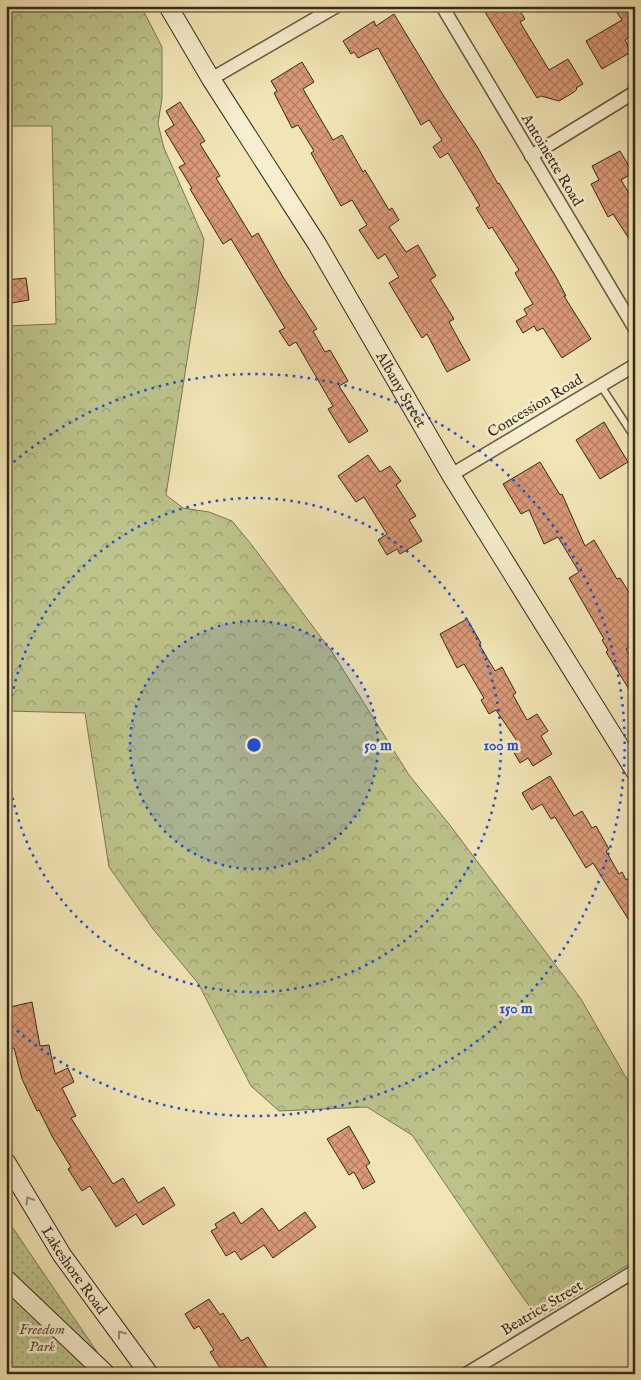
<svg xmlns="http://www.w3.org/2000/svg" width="641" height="1380" font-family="'IM FELL English',serif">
<defs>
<pattern id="forest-crowns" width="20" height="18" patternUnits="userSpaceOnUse" patternTransform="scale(1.25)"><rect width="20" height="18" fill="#bdc38b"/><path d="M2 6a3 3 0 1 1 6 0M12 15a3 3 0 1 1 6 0" fill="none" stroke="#9a9f71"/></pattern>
<pattern id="park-dots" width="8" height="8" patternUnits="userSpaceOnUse" patternTransform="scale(1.25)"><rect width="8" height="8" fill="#bdc38b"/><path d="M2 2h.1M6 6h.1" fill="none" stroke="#9a9f71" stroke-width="1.8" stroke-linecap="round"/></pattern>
<pattern id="building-cross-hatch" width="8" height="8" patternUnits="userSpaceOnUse" patternTransform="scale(1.25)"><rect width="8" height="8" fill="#da9977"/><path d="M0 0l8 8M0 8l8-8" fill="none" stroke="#b27d61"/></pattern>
</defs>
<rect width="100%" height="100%" fill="#f2e5b5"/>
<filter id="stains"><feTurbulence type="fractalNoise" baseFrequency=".004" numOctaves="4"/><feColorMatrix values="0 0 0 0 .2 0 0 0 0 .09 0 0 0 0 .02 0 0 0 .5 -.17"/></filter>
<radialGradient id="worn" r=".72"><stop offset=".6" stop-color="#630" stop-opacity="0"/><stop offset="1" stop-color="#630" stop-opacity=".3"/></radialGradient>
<polygon fill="url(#forest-crowns)" stroke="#7a7652" points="6,6 141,6 162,47 162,98 158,124 164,148 204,239 198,290 166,495 183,508 209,512 232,521 251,544 332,652 409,775 449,824 581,999 628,1081 635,1087 635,1261 538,1318 512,1282 412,1135 367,1107 279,1111 251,1086 198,983 153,929 109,867 85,713 6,711 6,326 56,324 52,126 6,126"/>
<polygon fill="url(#park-dots)" stroke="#7a7652" points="6,1218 112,1374 6,1374"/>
<g fill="url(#building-cross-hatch)" stroke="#372a18">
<polygon points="493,6 517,6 525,19 520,22 549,70 568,59 583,84 576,88 577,89 574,92 559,101 541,96 537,98 485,12"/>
<polygon points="624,6 635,6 635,39 632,35 625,40 631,52 602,69 586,41 622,20 616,11"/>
<polygon points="394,14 443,95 478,148 498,184 499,183 556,277 566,296 564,296 591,339 562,358 543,328 537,331 534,326 523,333 516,321 527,315 524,309 533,304 515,273 519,270 492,227 489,229 476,208 480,206 448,153 440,158 433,147 442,140 429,120 421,125 378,48 358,58 354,52 351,54 343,41 374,21 376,26"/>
<polygon points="302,62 314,82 303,89 333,140 342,135 363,172 365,170 389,210 392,208 399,220 389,227 406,252 418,245 436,276 430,280 454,319 449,322 470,360 447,372 427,334 422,338 389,283 399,277 385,254 378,259 359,230 367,225 352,200 341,206 311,153 314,151 298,125 292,128 274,93 277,91 271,81"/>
<polygon points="180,102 205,141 200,144 220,176 216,178 252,237 258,233 283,277 317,329 313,331 325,352 330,350 348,381 339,386 368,431 349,443 328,409 333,406 296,342 289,346 279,331 285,328 231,239 223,244 190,189 192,188 179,167 185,164 165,131 174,125 166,111"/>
<polygon points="620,151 633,173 621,180 635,203 635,248 613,214 608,217 591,184 599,180 592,166"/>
<polygon points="26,278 29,300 6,304 6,280"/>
<polygon points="604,422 628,462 600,479 576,440"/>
<polygon points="368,455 380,472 390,466 401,481 396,485 416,516 409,520 422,541 400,554 397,549 387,555 378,540 387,534 364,497 356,502 338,476"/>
<polygon points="540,462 560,495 562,494 585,546 594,540 617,579 620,578 635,602 635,644 626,649 635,663 635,699 606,652 608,650 602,640 604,639 569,578 579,572 558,537 544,544 529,510 521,514 503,484"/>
<polygon points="467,619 481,643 479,644 495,671 502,667 516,693 513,695 527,720 537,714 548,731 541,736 552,754 533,766 528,758 520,763 510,746 517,741 496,710 489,714 481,700 484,698 464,664 457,668 440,634"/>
<polygon points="550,776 574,816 582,811 592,828 596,826 609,849 606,851 619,874 622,872 626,880 629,878 635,888 635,930 593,863 586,868 555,817 551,819 542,804 532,810 522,793"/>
<polygon points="32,1002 40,1046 49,1045 55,1074 68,1068 74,1082 62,1088 76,1116 71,1118 113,1184 123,1178 138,1203 164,1187 175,1205 143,1225 136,1214 116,1227 90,1186 82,1191 68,1169 71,1167 53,1138 39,1110 37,1111 22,1079 14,1048 6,1050 6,1008"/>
<polygon points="349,1126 370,1163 366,1166 375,1182 363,1189 354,1172 349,1175 327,1139"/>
<polygon points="262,1208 279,1231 305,1212 316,1227 273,1258 264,1245 241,1260 235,1251 226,1256 211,1231 217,1228 215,1224 234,1212 241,1224"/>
<polygon points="209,1299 220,1315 223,1313 241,1341 248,1337 271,1374 224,1374 210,1352 214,1350 199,1326 194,1329 185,1314"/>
</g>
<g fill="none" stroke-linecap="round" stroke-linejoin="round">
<g stroke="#66593f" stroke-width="9">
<polyline id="lane" points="601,386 635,438"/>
</g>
<g stroke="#66593f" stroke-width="15">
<g id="street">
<polyline points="442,6 635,329"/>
<polyline points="211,79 337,6"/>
<polyline points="531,156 635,92"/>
<polyline points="451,475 635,365"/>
<polyline points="466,1374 635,1271"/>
</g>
</g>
<g stroke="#372a18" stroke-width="20">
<g id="secondary">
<path id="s1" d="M 168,6 L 211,79 L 317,244 L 451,475 L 635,771"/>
<path id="s2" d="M 6,1162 L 62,1255 L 149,1374"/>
<polyline points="6,1279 106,1374"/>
</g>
</g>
<use href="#lane" stroke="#f7eecf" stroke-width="6"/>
<use href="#street" stroke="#f7eecf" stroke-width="12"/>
<use href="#secondary" stroke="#f7eecf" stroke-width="18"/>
</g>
<defs><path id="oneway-chevron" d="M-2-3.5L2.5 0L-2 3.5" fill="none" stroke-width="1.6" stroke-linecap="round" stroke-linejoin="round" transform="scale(1.25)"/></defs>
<g stroke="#978c74">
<use href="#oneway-chevron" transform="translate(29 1200) rotate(-121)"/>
<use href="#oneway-chevron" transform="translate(121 1334) rotate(-126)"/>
</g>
<circle cx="254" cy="745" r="124" fill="#1d4ed8" fill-opacity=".12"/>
<g fill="none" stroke="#1d4ed8" stroke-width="2.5" stroke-dasharray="2.5 5">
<circle cx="254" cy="745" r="124"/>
<circle cx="254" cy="745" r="247"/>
<path d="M8 467A371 371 0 1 1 8 1023"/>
</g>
<g text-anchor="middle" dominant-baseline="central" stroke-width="5" stroke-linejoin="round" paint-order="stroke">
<g font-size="15" fill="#372a18" stroke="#f7eecf">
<text transform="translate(552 160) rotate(59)">Antoinette Road</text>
<text stroke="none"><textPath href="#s1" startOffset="449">Albany Street</textPath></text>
<text transform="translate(535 406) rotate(-31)">Concession Road</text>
<text stroke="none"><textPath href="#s2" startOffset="128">Lakeshore Road</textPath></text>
<text transform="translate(542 1308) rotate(-31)">Beatrice Street</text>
</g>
<g font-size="15" font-style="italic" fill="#585035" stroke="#f7eecf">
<text x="42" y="1329">Freedom<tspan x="42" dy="17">Park</tspan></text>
</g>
</g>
<circle cx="254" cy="745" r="8" fill="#1d4ed8" stroke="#f7eecf" stroke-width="2.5"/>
<g font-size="15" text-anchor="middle" font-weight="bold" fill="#1d4ed8" stroke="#f7eecf" stroke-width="5" stroke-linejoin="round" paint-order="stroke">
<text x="378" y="750">50 m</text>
<text x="501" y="750">100 m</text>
<text x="516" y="1013">150 m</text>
</g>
<rect width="641" height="1380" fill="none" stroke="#f2e5b5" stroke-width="25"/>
<rect x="8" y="8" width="626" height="1365" fill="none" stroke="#372a18" stroke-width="2.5"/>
<rect x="12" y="12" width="616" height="1355" fill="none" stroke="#372a18"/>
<rect width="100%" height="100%" filter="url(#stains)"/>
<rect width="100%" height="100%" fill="url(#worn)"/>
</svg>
